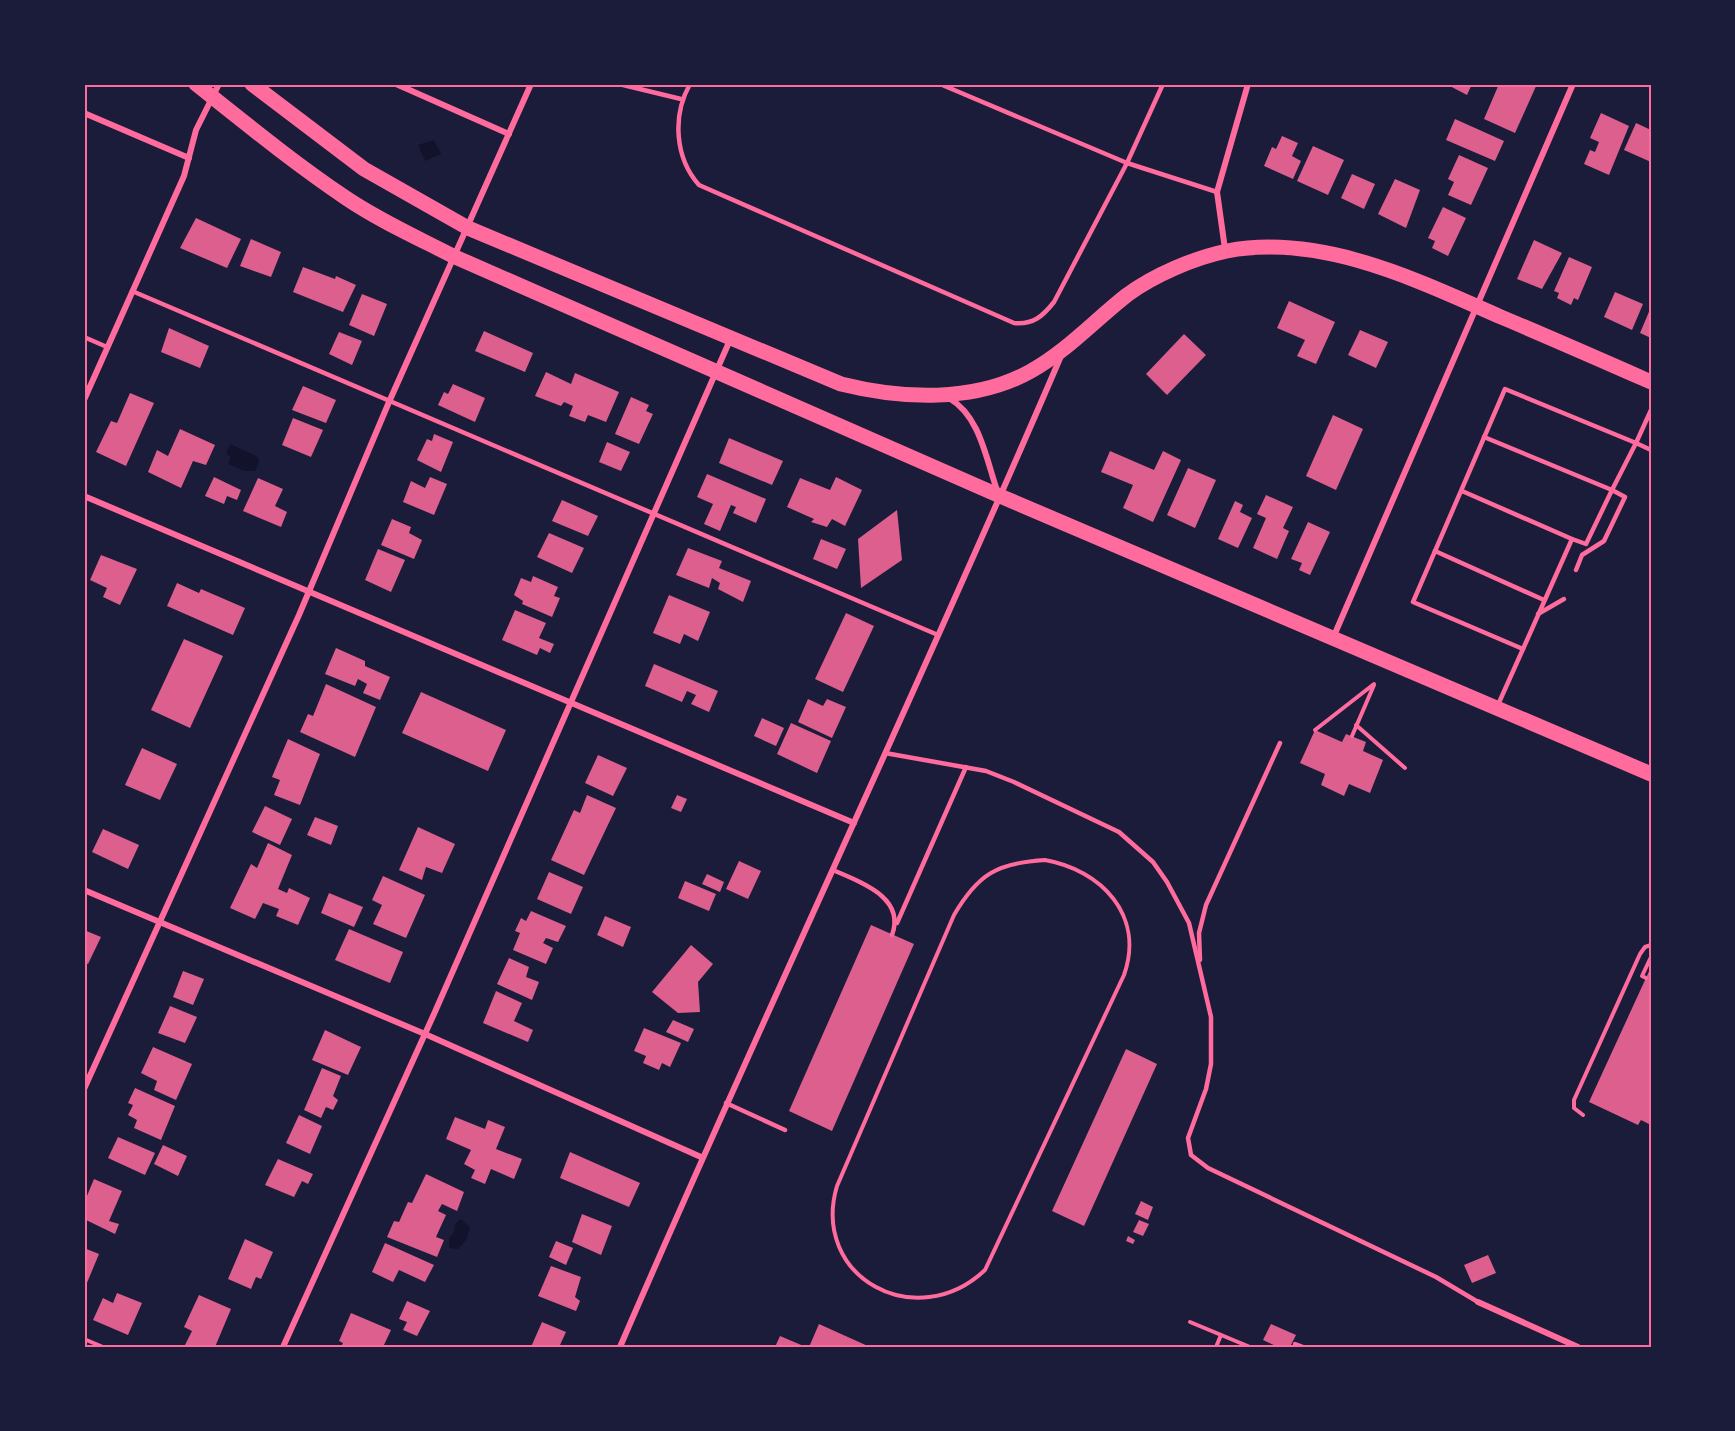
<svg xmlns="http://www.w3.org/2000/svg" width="1735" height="1431" font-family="'Nunito Sans',sans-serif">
<rect width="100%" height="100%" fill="#1b1b3a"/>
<g fill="#12122b">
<polygon points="434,140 441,154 425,161 418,145"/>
<polygon points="230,444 258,457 259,462 255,471 245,471 228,464 231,457 226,454"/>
<polygon points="461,1219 470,1228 466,1240 458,1249 449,1248 449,1238 454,1232 455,1224"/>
</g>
<g fill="#dd5f8e">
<polygon points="1446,84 1472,84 1467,95"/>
<polygon points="1499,84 1537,84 1515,133 1484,119"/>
<polygon points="1601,113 1629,126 1609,175 1584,164 1590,150 1595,152 1599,142 1590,138"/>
<polygon points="1455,119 1504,141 1495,161 1446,140"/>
<polygon points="1636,123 1651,130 1651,162 1624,150"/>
<polygon points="1282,136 1298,143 1292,156 1301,161 1293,179 1264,166 1272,147 1276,149"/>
<polygon points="1313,146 1344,160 1328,195 1297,181"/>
<polygon points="1459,155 1488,168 1471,205 1448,195 1454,182 1448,179"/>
<polygon points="1352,174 1375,184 1364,209 1341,198"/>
<polygon points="1395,179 1420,190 1406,228 1378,214"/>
<polygon points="1443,207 1466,218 1448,256 1432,248 1435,241 1428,238"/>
<polygon points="196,218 241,239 227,268 180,248"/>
<polygon points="251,239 281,252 271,277 240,266"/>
<polygon points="1534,240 1562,253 1542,289 1517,279"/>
<polygon points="1569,257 1592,267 1578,300 1574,298 1571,305 1557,298 1559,293 1554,291"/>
<polygon points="303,267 335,279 336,276 356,285 343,312 293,292"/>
<polygon points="1615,292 1643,304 1632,330 1604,317"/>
<polygon points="362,294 387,304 374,336 349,325"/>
<polygon points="1289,301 1335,322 1316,364 1297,356 1305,340 1277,328"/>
<polygon points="1651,307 1651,338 1640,333"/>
<polygon points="169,328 209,346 200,368 161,352"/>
<polygon points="1360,330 1388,342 1376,368 1348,355"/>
<polygon points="484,331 533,353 525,372 475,351"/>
<polygon points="339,332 362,341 352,365 329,354"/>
<polygon points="1184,334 1206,355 1167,395 1146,374"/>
<polygon points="546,372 571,384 575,373 619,392 606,422 588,415 585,422 569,416 573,406 564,402 561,406 535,396"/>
<polygon points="453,384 485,398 475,422 438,405 444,392 448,394"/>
<polygon points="303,386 336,400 326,423 292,410"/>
<polygon points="130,393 154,403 126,466 96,452 111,421 117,423"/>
<polygon points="631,397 649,405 646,411 653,414 639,444 615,434"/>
<polygon points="1333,415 1363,429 1336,490 1306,476"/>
<polygon points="293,418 323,430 311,457 282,445"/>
<polygon points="180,429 215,445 206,465 193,461 181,488 148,472 157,450 168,456"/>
<polygon points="434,434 453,442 441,472 417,460 427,439 432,441"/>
<polygon points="729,438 783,461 772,485 719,463"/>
<polygon points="607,442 630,452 621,471 599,462"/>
<polygon points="1110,451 1154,470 1163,451 1181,460 1153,522 1123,508 1133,485 1101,472"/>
<polygon points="1188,468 1216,480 1195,528 1167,515"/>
<polygon points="707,474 766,499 756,523 733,513 736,507 731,505 720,531 704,524 713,504 697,497"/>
<polygon points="214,477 241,490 237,500 227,496 224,504 205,496"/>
<polygon points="430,477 447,484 434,515 403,502 411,481 425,488"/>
<polygon points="836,477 862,490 845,526 832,519 827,527 811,522 814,519 787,507 800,478 830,490"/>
<polygon points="258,478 283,489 275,506 287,512 281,527 243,511"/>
<polygon points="1266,495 1293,507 1283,528 1289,531 1277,559 1253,548 1266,518 1257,514"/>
<polygon points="562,500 598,516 588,536 552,521"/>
<polygon points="1235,501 1243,505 1240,512 1252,518 1238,548 1218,539"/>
<polygon points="897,510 902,560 861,588 858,539"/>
<polygon points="392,519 411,527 409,533 422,540 414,559 381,545"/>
<polygon points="1308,522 1330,532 1310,575 1299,570 1302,563 1291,559"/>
<polygon points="549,533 584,548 572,573 537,557"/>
<polygon points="821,539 846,549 837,569 813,559"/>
<polygon points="688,548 722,561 719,568 751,581 743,602 718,589 720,583 712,578 709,588 676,575"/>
<polygon points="378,549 405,560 391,592 365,580"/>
<polygon points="101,555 137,569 120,605 103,597 107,588 90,580"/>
<polygon points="533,576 558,587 554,596 560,598 552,617 522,604 523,601 514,595 521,578 531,582"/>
<polygon points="177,583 199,593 201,589 245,608 233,635 167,606"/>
<polygon points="669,595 710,612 698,641 684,634 680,644 653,633"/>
<polygon points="515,610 546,623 539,638 554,644 550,653 540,648 537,655 502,640"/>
<polygon points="846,613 874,626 843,692 815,679"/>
<polygon points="184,639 223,656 190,728 151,710"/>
<polygon points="336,648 365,661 365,666 390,677 380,700 363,693 367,684 358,679 355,686 325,674"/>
<polygon points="654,664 718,691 709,712 691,704 696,695 687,691 682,702 645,686"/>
<polygon points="326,684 376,707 355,757 300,732 308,714 313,716"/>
<polygon points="421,692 506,730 488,771 402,733"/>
<polygon points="808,699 823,706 827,699 846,707 832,738 798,722"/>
<polygon points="762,718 784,728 776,746 754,736"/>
<polygon points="791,723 831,741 817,773 777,754"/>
<polygon points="1315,730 1342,742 1346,734 1366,742 1363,751 1383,760 1370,793 1349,784 1344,796 1321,785 1325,774 1300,763"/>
<polygon points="288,739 320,754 300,805 274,795 280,780 272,777"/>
<polygon points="142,748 177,764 160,800 125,785"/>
<polygon points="598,755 627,768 613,796 585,783"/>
<polygon points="587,795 616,808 584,875 551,860 574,810 580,813"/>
<polygon points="677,795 687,799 681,812 671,808"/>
<polygon points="265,806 292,819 280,845 252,832"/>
<polygon points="315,817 338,826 331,845 307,835"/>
<polygon points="418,827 455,844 442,873 426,867 422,880 399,870"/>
<polygon points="103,829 139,845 128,869 92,852"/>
<polygon points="268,843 292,855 278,889 287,893 289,888 310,898 298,925 276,916 279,909 263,903 255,919 230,908 251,864 257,868"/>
<polygon points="739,861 761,871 748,899 726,889"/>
<polygon points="549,872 583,887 571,914 537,899"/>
<polygon points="707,874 724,882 720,892 702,884"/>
<polygon points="383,876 425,895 406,938 373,924 382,905 372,900"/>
<polygon points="685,881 716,894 709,911 678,898"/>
<polygon points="329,893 363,907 354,927 321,913"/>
<polygon points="531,911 566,926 558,942 546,938 543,943 553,948 546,964 513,950 520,933 515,931 521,918 526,921"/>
<polygon points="605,916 631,927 623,947 597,935"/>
<polygon points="871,925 914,944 832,1131 789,1111"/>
<polygon points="349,929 403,952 390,983 335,960"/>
<polygon points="84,930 101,937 88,964 84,962"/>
<polygon points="691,945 713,964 698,982 700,1012 678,1013 652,992"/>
<polygon points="509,958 529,967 526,977 539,982 532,1000 497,984"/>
<polygon points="1651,967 1651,1125 1641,1120 1638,1125 1589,1102"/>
<polygon points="183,971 204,979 193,1005 173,997"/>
<polygon points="496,991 522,1003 514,1021 533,1030 528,1042 483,1023"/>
<polygon points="170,1006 197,1017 185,1043 158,1033"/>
<polygon points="673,1020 694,1029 688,1042 666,1032"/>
<polygon points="644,1028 681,1043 670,1067 662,1063 659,1070 643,1063 646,1056 634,1051"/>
<polygon points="325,1030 361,1047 348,1075 312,1060"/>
<polygon points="153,1047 192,1064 176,1100 154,1090 157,1081 141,1073"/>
<polygon points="1126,1049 1157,1064 1084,1226 1052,1211"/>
<polygon points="322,1068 341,1076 333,1096 338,1100 333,1110 326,1107 321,1118 304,1110"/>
<polygon points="135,1088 175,1106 161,1140 134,1128 137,1120 128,1115 133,1105 128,1103"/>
<polygon points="299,1115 322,1126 310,1154 286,1143"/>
<polygon points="455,1117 485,1129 488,1120 505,1127 496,1149 522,1159 514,1179 491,1169 485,1184 471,1178 475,1170 464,1164 471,1150 446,1139"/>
<polygon points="118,1137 155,1153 145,1175 108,1158"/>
<polygon points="163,1145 187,1156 178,1176 154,1164"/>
<polygon points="570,1152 640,1183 629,1207 560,1178"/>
<polygon points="278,1159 313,1174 308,1184 302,1181 294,1197 265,1185"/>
<polygon points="426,1174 464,1192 457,1211 442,1204 438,1211 446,1215 436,1237 444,1240 437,1257 387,1237 394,1221 399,1222 408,1202 412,1203"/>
<polygon points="94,1179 122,1191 109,1221 119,1224 115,1234 84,1219 84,1203"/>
<polygon points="1141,1201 1153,1207 1148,1220 1135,1214"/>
<polygon points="582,1214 612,1226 601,1255 572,1242"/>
<polygon points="1139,1220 1149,1224 1143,1236 1133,1232"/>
<polygon points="1128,1236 1135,1240 1133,1244 1126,1241"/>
<polygon points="245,1239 273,1252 261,1279 256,1277 251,1289 228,1279"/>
<polygon points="556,1241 573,1248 566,1265 549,1257"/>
<polygon points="385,1243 434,1265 425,1282 399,1270 393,1282 372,1272"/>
<polygon points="84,1248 99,1254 84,1290"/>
<polygon points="1488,1255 1496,1273 1472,1283 1464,1265"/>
<polygon points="551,1266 581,1277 575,1297 580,1301 576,1311 538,1296"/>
<polygon points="117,1293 142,1303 128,1335 93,1320 103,1298 113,1303"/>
<polygon points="199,1295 231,1309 215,1347 184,1347 192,1331 184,1327"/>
<polygon points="407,1301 430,1311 417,1336 403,1330 407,1322 399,1319"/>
<polygon points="351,1313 391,1330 383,1347 341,1347 343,1343 339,1341"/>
<polygon points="542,1322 566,1332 560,1345 565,1347 531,1347"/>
<polygon points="819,1324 870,1347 809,1347"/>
<polygon points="1271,1324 1296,1335 1290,1347 1278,1347 1263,1340"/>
<polygon points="780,1336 806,1347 775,1347"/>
</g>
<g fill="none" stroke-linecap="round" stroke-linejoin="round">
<g stroke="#ff6b9d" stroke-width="4">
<polyline points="1356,725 1405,768"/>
<polyline points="1315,730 1374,684"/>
<polyline points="1352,736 1374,685"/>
<path d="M 1045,860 C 1101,870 1145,915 1124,975 L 985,1270 C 916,1335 810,1277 837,1186 L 954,915 C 978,874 997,863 1045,860 Z"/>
<polyline points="1646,978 1642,976 1651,957"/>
<polyline points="1583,1115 1574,1108 1574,1100 1640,954 1645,947 1651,945"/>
<polyline points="1190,1322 1250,1347"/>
<polyline points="84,1339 103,1347"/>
<polyline points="1216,1347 1221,1335"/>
</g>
<g stroke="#ff6b9d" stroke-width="4.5">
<polyline points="619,84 681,99"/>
<path d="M 690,84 C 672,116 675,158 699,185 L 1014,323 C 1033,325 1043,316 1054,302 L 1127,163 L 1163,84"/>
<polyline points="940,84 1127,163 1217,192"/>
<polyline points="132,291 938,635"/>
<polyline points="84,337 107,347"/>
<polyline points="1484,437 1612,490 1636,443 1651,450"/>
<polyline points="1462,491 1572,539 1523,649 1413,602 1505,389 1636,443 1651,410"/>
<polyline points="1572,539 1586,544 1612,490 1625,497 1604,541 1582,555 1576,570"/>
<polyline points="1435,551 1544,600"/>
<polyline points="1538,614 1564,599"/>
<polyline points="1497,707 1523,649"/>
<polyline points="885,753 986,771 1014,782 1119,832 1153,862 1167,882 1189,923 1211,1017 1211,1064 1206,1089 1188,1138 1191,1155 1208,1168 1436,1277 1478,1302"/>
<path d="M 833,870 C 860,882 906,897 892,935"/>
<polyline points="897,923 966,767"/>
<polyline points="1200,960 1199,933 1206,905 1280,743"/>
<polyline points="726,1103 785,1130"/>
<polyline points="1295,1344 1303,1347"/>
</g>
<g stroke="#ff6b9d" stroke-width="6">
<polyline points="396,84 509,134"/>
<polyline points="84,113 189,158"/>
<polyline points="1225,249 1217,192 1248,84"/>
<path d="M 949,398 C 981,417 986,460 998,493"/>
<polyline points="84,400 184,176 196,130 219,84"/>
<polyline points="84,496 854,823"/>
<polyline points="1333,638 1573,84"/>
<polyline points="84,890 425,1034 701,1157"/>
<polyline points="84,1089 299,615 389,402 531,84"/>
<polyline points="1478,1302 1578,1347"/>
<polyline points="283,1347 434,1014 730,340"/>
<path d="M 620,1347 C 763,1015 919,688 1061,356"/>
</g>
<g stroke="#ff6b9d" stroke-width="15">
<path d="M 196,84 C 245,123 294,163 346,198 C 380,221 418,238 455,257 L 1000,496 L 1651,774"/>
<path d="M 252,84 L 364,169 L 468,228 L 841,384 C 901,399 975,403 1031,371 C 1067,351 1095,320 1127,295 C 1154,275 1194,258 1227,251 C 1321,233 1417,280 1501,317 C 1551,338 1601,360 1651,382"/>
</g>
</g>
<rect width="1735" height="1431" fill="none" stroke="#1b1b3a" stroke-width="171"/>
<rect x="86" y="86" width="1564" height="1260" fill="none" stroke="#ff6b9d" stroke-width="2"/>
</svg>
